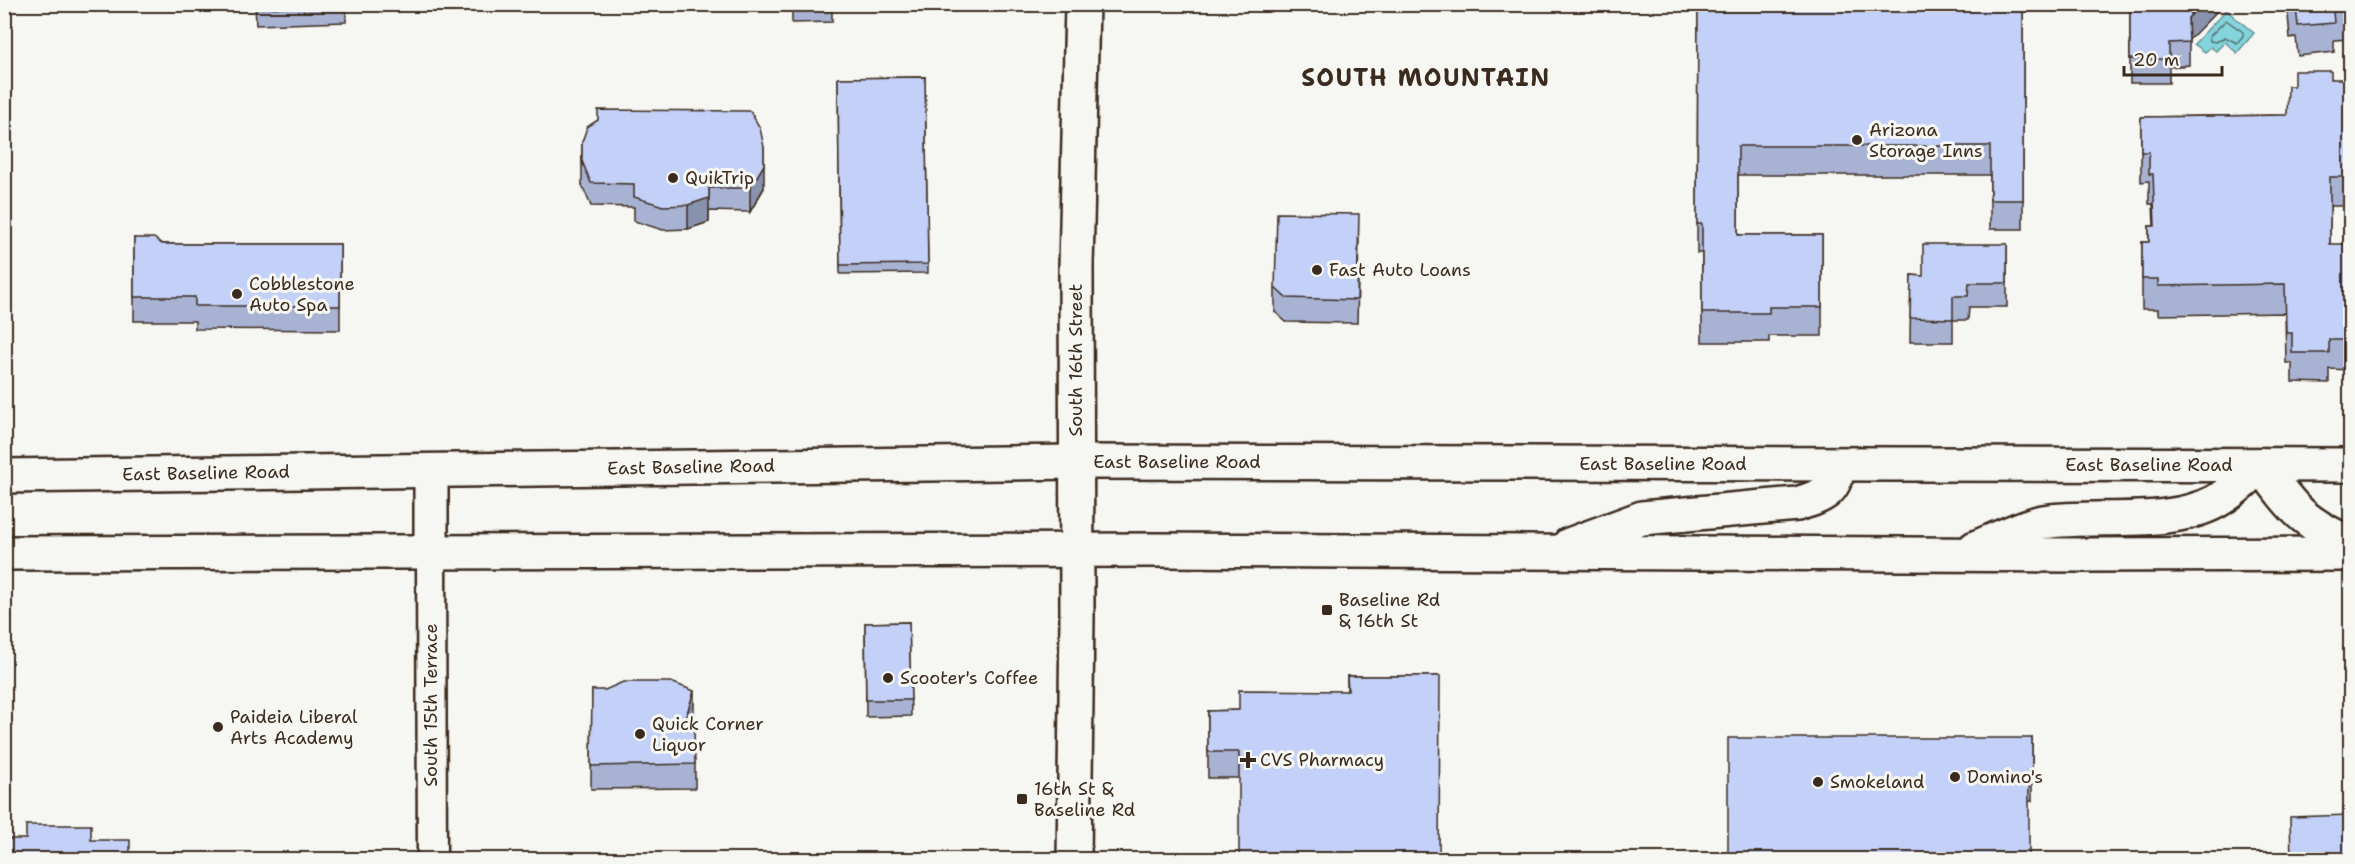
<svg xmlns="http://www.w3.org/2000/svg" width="2355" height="864" font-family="'Shantell Sans',sans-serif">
<rect width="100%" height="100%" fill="#f6f6f2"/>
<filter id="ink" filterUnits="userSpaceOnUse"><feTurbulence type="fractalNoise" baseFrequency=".0167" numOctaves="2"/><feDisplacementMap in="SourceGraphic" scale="12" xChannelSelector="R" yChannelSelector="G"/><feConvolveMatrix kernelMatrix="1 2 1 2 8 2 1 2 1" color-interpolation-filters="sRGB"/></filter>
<g filter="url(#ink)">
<polygon fill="#83d4dd" stroke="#669091" stroke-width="1.5" points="2226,10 2254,33 2237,53 2225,42 2216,51 2211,47 2205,52 2194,44"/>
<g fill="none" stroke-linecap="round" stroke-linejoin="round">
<polygon stroke="#586e6a" stroke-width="1.5" points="2226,20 2243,32 2243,36 2237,43 2225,37 2216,42 2210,41 2209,37"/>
<g stroke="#3b2a1e" stroke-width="33">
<polyline id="street" points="431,551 432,860"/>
</g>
<g stroke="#3b2a1e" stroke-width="38">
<polyline id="secondary" points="1074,860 1077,617 1076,268 1082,4"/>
</g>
<g stroke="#3b2a1e" stroke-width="38">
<g id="primary">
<polyline points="431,471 431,551"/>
<polyline points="4,476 1076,462 2350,465"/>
<path d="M 1569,545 L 1642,518 L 1797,504 C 1823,496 1834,493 1839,465"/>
<path d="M 1975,548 C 1994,541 2024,525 2043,522 C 2095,514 2168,527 2215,502 C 2233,492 2247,479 2261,465 C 2291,506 2302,523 2350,543"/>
<polyline points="4,553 1157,550 2083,555 2350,554"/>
</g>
</g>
<use href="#street" stroke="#f6f6f2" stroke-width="28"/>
<use href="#secondary" stroke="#f6f6f2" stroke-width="33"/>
<use href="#primary" stroke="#f6f6f2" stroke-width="33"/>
</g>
<g fill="#a8b3d4" stroke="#3b2a1e" stroke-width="1.5">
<polygon points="255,4 346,4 346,22 256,25"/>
<polygon points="792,4 832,4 832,22 792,23"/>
<polygon points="1698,4 2023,4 2023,229 1990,229 1990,175 1738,175 1738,235 1822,235 1822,336 1769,336 1769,342 1702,342 1702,253 1697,253"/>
<polygon points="2130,4 2189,41 2189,65 2169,67 2169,83 2130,83"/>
<polygon points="2287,4 2350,4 2350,39 2334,40 2334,52 2298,56 2296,37 2290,38"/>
<polygon points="925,77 928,273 840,274 838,78"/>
<polygon points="2331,79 2350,84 2350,206 2330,206 2330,244 2347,249 2350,249 2350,370 2329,369 2329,383 2292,382 2292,363 2286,363 2285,313 2158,315 2158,309 2142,309 2142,242 2149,242 2149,226 2154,226 2153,204 2149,204 2149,181 2141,182 2141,117 2287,115 2294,86"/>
<polygon points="598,120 764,188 750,212 709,211 709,222 688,229 663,230 634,221 634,207 591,206 582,185 582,142"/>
<polygon points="134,238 162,244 340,244 340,330 195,329 195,321 134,321"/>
<polygon points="1359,238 1357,323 1286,322 1275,312 1275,288"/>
<polygon points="2007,244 2007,307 1969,307 1968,320 1953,320 1953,342 1910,342 1911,275 1923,276"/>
<polygon points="909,622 911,716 866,717 865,623"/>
<polygon points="1347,676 1440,676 1239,778 1208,778 1208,711 1239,710 1347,691"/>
<polygon points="592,690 694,715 690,729 695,764 695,788 591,789"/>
<polygon points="2032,738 2032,801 1728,860"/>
</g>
<g fill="#8892ad" stroke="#3b2a1e" stroke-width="1.5">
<polygon points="2201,4 2224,4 2188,41 2188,18"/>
<polygon points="764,147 764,188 750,212 750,188"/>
<polygon points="709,188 709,222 688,229 688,205"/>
<polygon points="694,691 694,715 682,753 682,729"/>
</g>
<g fill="#c3d0f7" stroke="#3b2a1e" stroke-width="1.5">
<polygon points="255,4 346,4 346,6 256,8"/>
<rect x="792" y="4" width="40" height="2"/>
<polygon points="1698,4 2023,4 2023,200 1990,200 1990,146 1738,146 1738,235 1822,235 1822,307 1769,307 1769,313 1702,313 1702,224 1697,224"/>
<polygon points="2130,4 2201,4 2188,18 2189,42 2169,43 2169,59 2130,59"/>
<polygon points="2289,4 2350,4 2350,10 2333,11 2334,23 2298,26 2296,7 2290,8"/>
<polygon points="2294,71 2331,71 2331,79 2348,79 2348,84 2350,84 2350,177 2330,177 2330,244 2347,244 2347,249 2350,249 2350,340 2329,340 2329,353 2292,353 2292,333 2286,333 2285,284 2158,286 2158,279 2142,279 2142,242 2149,242 2149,226 2155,226 2153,174 2149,174 2149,152 2141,152 2141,117 2287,115 2288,86 2294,86"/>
<polygon points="925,77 928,264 840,265 838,78"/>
<polygon points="598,110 750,111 760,128 764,147 764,165 750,188 709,188 709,198 688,205 663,206 634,197 634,184 591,183 582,161 582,142 587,127 598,120"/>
<polygon points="1277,213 1359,214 1357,300 1286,298 1275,288"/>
<polygon points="134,238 154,238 162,244 340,244 340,306 195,306 195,297 134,297"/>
<polygon points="1923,244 2007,244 2007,283 1969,283 1968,296 1953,296 1953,319 1910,318 1911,275 1923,276"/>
<polygon points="909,622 911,700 866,700 865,623"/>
<polygon points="1347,676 1440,676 1439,860 1239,860 1239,752 1208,752 1208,711 1239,710 1239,690 1348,691"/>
<polygon points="623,682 671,682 694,691 682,729 694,730 695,764 591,766 592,690 605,690"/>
<polygon points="1728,738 2032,738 2032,772 2029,772 2029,860 1728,860"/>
<polygon points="2350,815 2350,860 2291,860 2290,817"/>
<polygon points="26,825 91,825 91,840 130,840 130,855 156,855 156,860 4,860 4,839 26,839"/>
</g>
</g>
<g fill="#3b2a1e" stroke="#f6f6f2" stroke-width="2">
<circle cx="1857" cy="140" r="6"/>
<circle cx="673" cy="178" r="6"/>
<circle cx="1317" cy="270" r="6"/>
<circle cx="237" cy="294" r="6"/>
<rect x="1321" y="604" width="12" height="12" rx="3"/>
<circle cx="888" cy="678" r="6"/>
<circle cx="218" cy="727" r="6"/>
<circle cx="640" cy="734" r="6"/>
<path d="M1245 751h6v6h6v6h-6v6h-6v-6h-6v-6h6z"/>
<circle cx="1955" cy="777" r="6"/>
<circle cx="1818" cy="782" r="6"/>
<rect x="1016" y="793" width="12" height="12" rx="3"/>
</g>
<g text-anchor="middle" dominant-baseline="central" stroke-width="6" stroke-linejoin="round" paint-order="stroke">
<g font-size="18" fill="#3b2a1e" stroke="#f6f6f2" text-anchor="start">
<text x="1869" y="130">Arizona<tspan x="1869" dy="21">Storage Inns</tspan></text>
<text x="685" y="178">QuikTrip</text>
<text x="1329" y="270">Fast Auto Loans</text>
<text x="249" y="284">Cobblestone<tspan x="249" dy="21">Auto Spa</tspan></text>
<text x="1339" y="600">Baseline Rd<tspan x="1339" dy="21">&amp; 16th St</tspan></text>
<text x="900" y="678">Scooter's Coffee</text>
<text x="230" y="717">Paideia Liberal<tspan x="230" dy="21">Arts Academy</tspan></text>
<text x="652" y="724">Quick Corner<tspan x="652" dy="21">Liquor</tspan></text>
<text x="1260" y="760">CVS Pharmacy</text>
<text x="1967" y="777">Domino's</text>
<text x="1830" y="782">Smokeland</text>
<text x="1034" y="789">16th St &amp;<tspan x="1034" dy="21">Baseline Rd</tspan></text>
</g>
<g font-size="18" fill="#3b2a1e" stroke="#f6f6f2">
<text transform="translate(1076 360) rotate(-90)">South 16th Street</text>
<text x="1177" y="462">East Baseline Road</text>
<text x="1663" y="464">East Baseline Road</text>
<text x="2149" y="465">East Baseline Road</text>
<text transform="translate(691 467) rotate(-1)">East Baseline Road</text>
<text transform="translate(206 473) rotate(-1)">East Baseline Road</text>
<text transform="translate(431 705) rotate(-90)">South 15th Terrace</text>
</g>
<g font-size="24" font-weight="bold" letter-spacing="1.5" fill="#3b2a1e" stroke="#f6f6f2">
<text x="1426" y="78">SOUTH MOUNTAIN</text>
</g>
</g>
<rect width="2355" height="864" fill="none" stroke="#f6f6f2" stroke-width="24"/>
<rect x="12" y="12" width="2331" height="840" fill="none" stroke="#3b2a1e" stroke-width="2" filter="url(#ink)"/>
<path d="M2124 66v9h98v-9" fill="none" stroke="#3b2a1e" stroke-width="3"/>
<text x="2133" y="66" font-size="18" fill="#3b2a1e" stroke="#f6f6f2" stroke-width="4.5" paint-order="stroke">20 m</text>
</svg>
